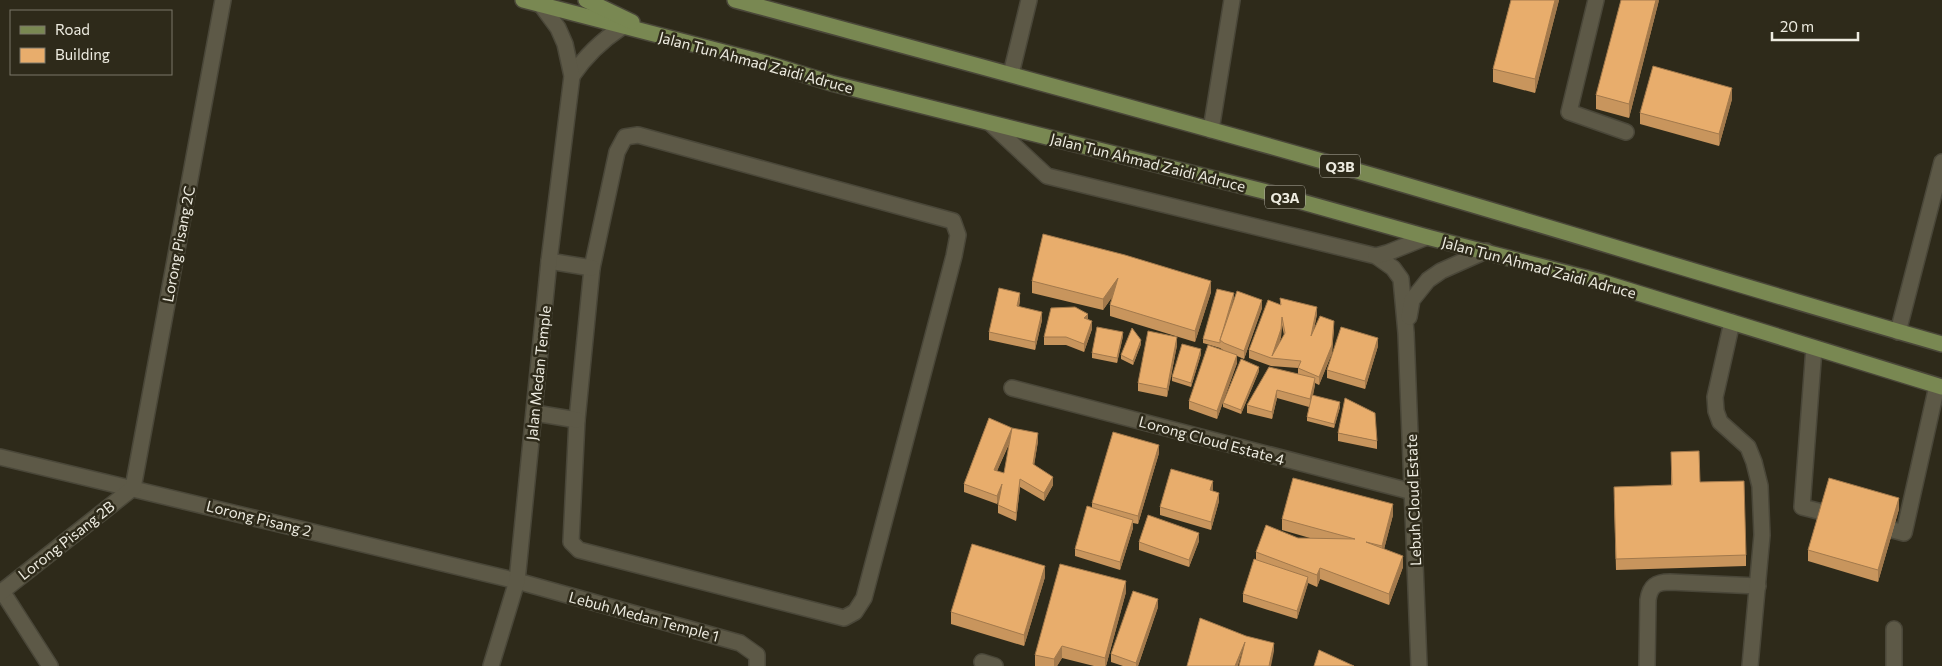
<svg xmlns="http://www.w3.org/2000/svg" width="1942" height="666" font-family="Commissioner,sans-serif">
<rect width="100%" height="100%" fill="#2e2a1a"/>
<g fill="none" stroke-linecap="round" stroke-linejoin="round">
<g stroke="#4a4739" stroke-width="18">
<g id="service">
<polyline points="1596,0 1569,112 1626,132"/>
<polyline points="1211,130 1232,0"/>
<polygon points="638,135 953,221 958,235 954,256 864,598 855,612 844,618 579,550 571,542 577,420 592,268 617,152 625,137"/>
<polyline points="549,261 592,268"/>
<polyline points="1814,348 1802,507 1822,512"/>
<polyline points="535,413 577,420"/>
<polyline points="1893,530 1904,533 1937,386"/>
<polyline points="2,591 50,666"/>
<path d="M 1647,666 L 1648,600 C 1650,586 1656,582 1670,582 L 1758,586"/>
</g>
</g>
<g stroke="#4a4739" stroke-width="18">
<g id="minor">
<polyline points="1011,74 1029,0"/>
<path d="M 572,76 C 586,55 601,41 622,27"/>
<polyline points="991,124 1047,176 1376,256 1393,268 1401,279 1406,333 1419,666"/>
<polyline points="1376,256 1387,253 1427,237"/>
<polyline points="1409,317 1412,300 1428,280 1441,271 1486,251"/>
<polyline points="1732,322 1715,397 1716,411 1720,422 1748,447 1754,462 1760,486 1762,535 1750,666"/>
<polyline points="1898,332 1942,162"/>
<polyline points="1012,388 1413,492"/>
<polyline points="0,457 517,581 740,643 757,655 757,666"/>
<polyline points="0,593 133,488 223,0"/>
<polyline points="982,662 995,666"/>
<polyline points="491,666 517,581 549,261 572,76 565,44 558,28 541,5"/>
<polyline points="1894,666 1894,629"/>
</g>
</g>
<g stroke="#4a4739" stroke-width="18">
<g id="primary">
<polyline points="523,0 766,63 831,83 1263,191 1427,237 1602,282 1942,387"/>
<polyline points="586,0 632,22"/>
<path d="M 735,0 C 938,55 1141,109 1343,167 C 1543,224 1742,287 1942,344"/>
</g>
</g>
<use href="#service" stroke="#5d5947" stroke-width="15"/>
<use href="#minor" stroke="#5d5947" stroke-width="15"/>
<use href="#primary" stroke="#798852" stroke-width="15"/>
</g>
<g fill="#c8955d" fill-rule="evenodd">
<polygon points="1511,0 1559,0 1535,93 1493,82 1493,69"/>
<polygon points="1659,0 1629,118 1596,109 1596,95"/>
<polygon points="1732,99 1719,146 1640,124 1640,113"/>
<polygon points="1032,281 1211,292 1195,342 1110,316 1110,305 1112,297 1103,310 1032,293"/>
<polygon points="1234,297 1229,313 1262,308 1244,359 1237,356 1237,363 1217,419 1189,409 1189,401 1223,350 1220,348 1203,343 1203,339"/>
<path d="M 1280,298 L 1317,314 L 1314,329 L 1334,329 L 1332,353 L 1319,385 L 1315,383 L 1313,395 L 1340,407 L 1334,428 L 1307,421 L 1307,417 L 1309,407 L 1277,398 L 1272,419 L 1247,413 L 1247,405 L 1298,374 L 1298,368 L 1271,366 L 1249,358 L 1249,350 L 1280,304 ZM 1282,325 L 1284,335 L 1279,344 L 1281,337 Z"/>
<polygon points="1020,300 1019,307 1042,320 1035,350 989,340 989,332"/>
<polygon points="1088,320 1092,329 1084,352 1066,345 1044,345 1044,337"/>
<polygon points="1123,336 1117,363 1092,358 1092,353"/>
<polygon points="1141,344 1133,365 1121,359 1121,355"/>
<polygon points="1177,345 1167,397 1138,391 1138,383"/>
<polygon points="1378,346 1365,389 1327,378 1327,370"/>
<polygon points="1201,354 1191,387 1172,381 1172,377"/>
<polygon points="1259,371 1241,414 1223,407 1223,403"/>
<path d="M 989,418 L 1038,441 L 1034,465 L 1053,485 L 1044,501 L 1020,487 L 1016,521 L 998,513 L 998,505 L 999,498 L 997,504 L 964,492 L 964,484 ZM 1010,442 L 1004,473 L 997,471 Z"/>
<polygon points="1338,433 1377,441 1377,449 1338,441"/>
<polygon points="1671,452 1700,482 1746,555 1746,566 1616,570 1614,498 1671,485"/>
<polygon points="1159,453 1138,524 1133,523 1133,528 1120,570 1075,556 1075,549 1092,508 1092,503"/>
<polygon points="1213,489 1212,491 1219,501 1211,530 1160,515 1160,507"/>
<polygon points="1899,509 1878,582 1808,561 1808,550"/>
<polygon points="1393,515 1384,549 1403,567 1389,605 1320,579 1317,587 1308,583 1297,619 1243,602 1243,594 1256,560 1256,552 1298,538 1310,538 1282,530 1282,519"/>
<polygon points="1199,541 1189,567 1139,550 1139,542"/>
<polygon points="1045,577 1024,646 951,624 951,612"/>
<polygon points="1126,592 1106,666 1094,666 1062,658 1057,666 1035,666 1035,655"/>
<polygon points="1158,607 1138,666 1123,666 1111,662 1111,654"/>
</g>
<g fill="#a2794c">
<polygon points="1555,0 1559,0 1535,93 1535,79"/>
<polygon points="1656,0 1659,0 1629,118 1629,104"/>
<polygon points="1732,88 1732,99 1719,146 1719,134"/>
<polygon points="1118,278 1118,289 1103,310 1103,299"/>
<polygon points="1211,281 1211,292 1195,342 1195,331"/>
<polygon points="1020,293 1020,300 1017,314 1017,306"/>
<polygon points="1234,293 1234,297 1222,341 1221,340"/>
<polygon points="1262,300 1262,308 1244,359 1244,351"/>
<polygon points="1317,307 1317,314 1311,344 1311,336"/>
<polygon points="1042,312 1042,320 1035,350 1035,342"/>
<polygon points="1088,314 1088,322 1084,318"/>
<polygon points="1282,317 1281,337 1274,359 1272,356"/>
<polygon points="1092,321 1092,329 1084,352 1084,344"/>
<polygon points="1334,321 1332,353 1319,385 1319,377"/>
<polygon points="1123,332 1123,336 1117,363 1117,358"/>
<polygon points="1177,337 1177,345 1167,397 1167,389"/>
<polygon points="1378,338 1378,346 1365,389 1365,381"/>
<polygon points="1141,340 1141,344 1133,365 1133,361"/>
<polygon points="1201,349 1201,354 1191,387 1191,383"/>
<polygon points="1237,355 1237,363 1217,419 1217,411"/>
<polygon points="1259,367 1259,371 1241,414 1241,410"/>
<polygon points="1315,378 1315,386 1310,407 1310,399"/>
<polygon points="1277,390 1277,398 1272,419 1272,412"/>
<polygon points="1340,402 1340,407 1334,428 1334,424"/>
<polygon points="1012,428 1012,436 994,478 994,470"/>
<polygon points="1038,433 1038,441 1033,472 1033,464"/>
<polygon points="1159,445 1159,453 1138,524 1138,516"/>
<polygon points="1053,477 1053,485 1044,501 1044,493"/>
<polygon points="1020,479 1020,487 1016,521 1016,513"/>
<polygon points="1213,481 1213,489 1210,498 1210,490"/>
<polygon points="1002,484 1002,492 997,504 997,496"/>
<polygon points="1219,493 1219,501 1211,530 1211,522"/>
<polygon points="1899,498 1899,509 1878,582 1878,570"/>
<polygon points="1393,504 1393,515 1382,557 1382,546"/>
<polygon points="1133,520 1133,528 1120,570 1120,562"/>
<polygon points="1199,533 1199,541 1189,567 1189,560"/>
<polygon points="1403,556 1403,567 1389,605 1389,594"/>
<polygon points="1045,566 1045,577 1024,646 1024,635"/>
<polygon points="1320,568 1320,579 1317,587 1317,575"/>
<polygon points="1308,577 1308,584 1297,619 1297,611"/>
<polygon points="1126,581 1126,592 1106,666 1105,666 1105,658"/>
<polygon points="1158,599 1158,607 1138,666 1136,666 1136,663"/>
<polygon points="1245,642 1238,666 1235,666"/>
<polygon points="1274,643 1274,651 1271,666 1269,666"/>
<polygon points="1062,646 1062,658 1057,666 1054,666 1054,659"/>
</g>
<g fill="#e8ad6c" stroke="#a2794c" fill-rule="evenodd">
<polygon points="1511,0 1555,0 1535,79 1493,69"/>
<polygon points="1621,0 1656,0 1629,104 1596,95"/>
<polygon points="1653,66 1732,88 1719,134 1640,113"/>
<polygon points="1043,234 1125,255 1211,281 1195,331 1110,305 1118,278 1103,299 1032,281"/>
<polygon points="999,288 1020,293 1017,306 1042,312 1035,342 989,332"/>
<polygon points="1217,289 1234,293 1224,327 1220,340 1220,343 1203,339"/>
<polygon points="1237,291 1262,300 1244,351 1224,343 1220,340"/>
<path d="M 1280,298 L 1317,307 L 1311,336 L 1320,316 L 1334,321 L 1332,345 L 1319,377 L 1298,368 L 1301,361 L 1271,358 L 1249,350 L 1268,300 L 1281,305 ZM 1282,317 L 1285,333 L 1272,356 L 1281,329 Z"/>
<polygon points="1075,307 1088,314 1084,318 1092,321 1084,344 1066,337 1044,337 1051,308"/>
<polygon points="1097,327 1123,332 1117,358 1092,353"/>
<polygon points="1341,327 1378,338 1365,381 1327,370"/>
<polygon points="1132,328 1141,340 1133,361 1121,355"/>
<polygon points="1148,331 1177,337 1167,389 1138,383"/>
<polygon points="1182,344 1201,349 1191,383 1172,377"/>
<polygon points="1208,345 1237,355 1217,411 1189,401"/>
<polygon points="1241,359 1259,367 1241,410 1223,403"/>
<polygon points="1269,367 1315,378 1310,399 1277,390 1272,412 1247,405"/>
<polygon points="1312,395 1340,402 1334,424 1307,417"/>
<polygon points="1345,398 1375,413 1377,441 1338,433"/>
<path d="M 989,418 L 1012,428 L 1038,433 L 1033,464 L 1053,477 L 1044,493 L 1020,479 L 1016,513 L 998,505 L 1002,484 L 997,496 L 964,484 ZM 1012,428 L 1004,473 L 994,470 Z"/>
<polygon points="1113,432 1159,445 1138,516 1092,503"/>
<polygon points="1699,451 1700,482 1744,481 1746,555 1616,559 1614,487 1672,485 1671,452"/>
<polygon points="1171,469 1213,481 1210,490 1219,493 1211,522 1160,507"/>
<polygon points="1293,478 1393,504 1382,546 1366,542 1403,556 1389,594 1320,568 1317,575 1256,552 1266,525 1298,538 1355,539 1282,519"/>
<polygon points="1829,478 1899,498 1878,570 1808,550"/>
<polygon points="1087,506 1133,520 1120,562 1075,549"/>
<polygon points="1148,515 1199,533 1189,560 1139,542"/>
<polygon points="972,544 1045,566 1024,635 951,612"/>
<polygon points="1254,559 1308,577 1297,611 1243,594"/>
<polygon points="1060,564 1126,581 1105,658 1062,646 1054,659 1035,655"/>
<polygon points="1133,591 1158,599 1136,663 1111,654"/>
<polygon points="1200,618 1246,636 1274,643 1269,666 1239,666 1245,642 1235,666 1187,666"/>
<polygon points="1319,650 1354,666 1314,666"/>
</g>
<g text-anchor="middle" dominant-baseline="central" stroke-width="5" stroke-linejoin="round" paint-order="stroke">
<g fill="#2e2a1a" stroke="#b4b1a5" stroke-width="1">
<rect x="1320" y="154.5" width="40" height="23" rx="4"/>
<rect x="1265" y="185.5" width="40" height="23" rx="4"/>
</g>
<g font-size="14" font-weight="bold" fill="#edebe0">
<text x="1340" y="166">Q3B</text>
<text x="1285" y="197">Q3A</text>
</g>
<g font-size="15" fill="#edebe0" stroke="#2e2a1a">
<text transform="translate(756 62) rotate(15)">Jalan Tun Ahmad Zaidi Adruce</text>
<text transform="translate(1148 162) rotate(14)">Jalan Tun Ahmad Zaidi Adruce</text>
<text transform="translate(178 244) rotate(-79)">Lorong Pisang 2C</text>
<text transform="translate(1539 267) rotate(15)">Jalan Tun Ahmad Zaidi Adruce</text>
<text transform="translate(538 373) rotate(-84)">Jalan Medan Temple</text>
<text transform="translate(1212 440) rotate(15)">Lorong Cloud Estate 4</text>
<text transform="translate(1413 500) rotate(-92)">Lebuh Cloud Estate</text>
<text transform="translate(259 518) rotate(14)">Lorong Pisang 2</text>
<text transform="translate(66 540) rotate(-38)">Lorong Pisang 2B</text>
<text transform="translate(644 616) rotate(15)">Lebuh Medan Temple 1</text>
</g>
</g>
<rect x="10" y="10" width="162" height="65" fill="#2e2a1a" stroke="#7a7769"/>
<rect x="20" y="26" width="25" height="8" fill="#798852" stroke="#7a7769"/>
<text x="55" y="35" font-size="15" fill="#edebe0">Road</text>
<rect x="20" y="48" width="25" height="15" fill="#e8ad6c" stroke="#7a7769"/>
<text x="55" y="60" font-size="15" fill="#edebe0">Building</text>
<path d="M1772 32v8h86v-8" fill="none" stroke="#edebe0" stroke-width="2.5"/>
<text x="1780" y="32" font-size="15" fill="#edebe0" stroke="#2e2a1a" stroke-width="4" paint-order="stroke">20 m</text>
</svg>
